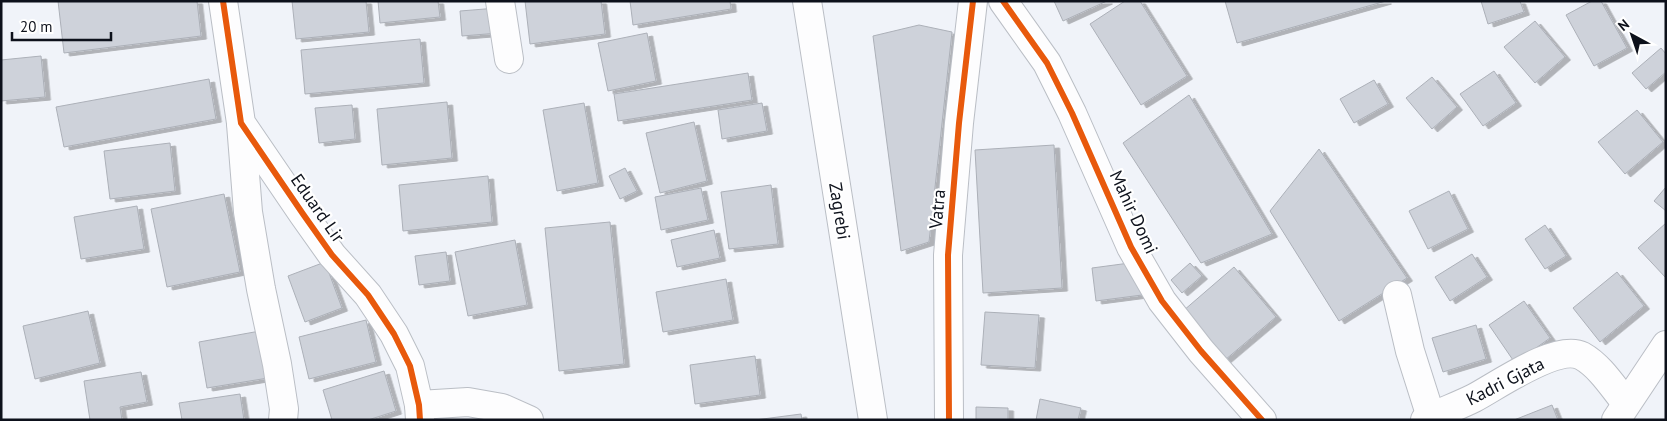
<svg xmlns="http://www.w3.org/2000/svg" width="1667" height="421" font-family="'PT Sans',sans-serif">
<defs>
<filter id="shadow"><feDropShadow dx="5.5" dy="3" stdDeviation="0" flood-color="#0004"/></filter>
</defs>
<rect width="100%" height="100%" fill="#f0f3f9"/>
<g fill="#ced2da" stroke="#acb0b8" filter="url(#shadow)">
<polygon points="58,1 197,1 201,36 64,53"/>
<polygon points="292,1 366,1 369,32 296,39"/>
<polygon points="378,1 438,1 440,17 380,23"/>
<polygon points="525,1 601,1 605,34 530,44"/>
<polygon points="630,1 730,1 731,9 633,25"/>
<polygon points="1054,1 1107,1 1063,21"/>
<polygon points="1125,1 1140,1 1187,76 1141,105 1090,24"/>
<polygon points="1225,1 1386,1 1237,43"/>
<polygon points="1481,1 1520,1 1524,12 1488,24"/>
<polygon points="1592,1 1601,1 1627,48 1594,66 1566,15"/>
<polygon points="497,8 499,33 462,36 460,11"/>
<polygon points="1535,21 1565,57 1535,83 1504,47"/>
<polygon points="919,25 952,32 929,242 901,251 873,36"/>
<polygon points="647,33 656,81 608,91 598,43"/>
<polygon points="420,39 424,83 305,94 301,50"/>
<polygon points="1661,48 1666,54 1666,72 1646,89 1632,73"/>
<polygon points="41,56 45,97 1,101 1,60"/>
<polygon points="1494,71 1516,103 1483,126 1460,94"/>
<polygon points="748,73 752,100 618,121 614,94"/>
<polygon points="1432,77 1457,107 1432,129 1406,98"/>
<polygon points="209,79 216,119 64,147 56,107"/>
<polygon points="1374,80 1388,104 1354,123 1340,99"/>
<polygon points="1189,95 1272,234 1201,263 1123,143"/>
<polygon points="447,102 452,158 382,165 377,109"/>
<polygon points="584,103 598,183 557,191 543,110"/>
<polygon points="762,103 767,131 722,139 718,110"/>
<polygon points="352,105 355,139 319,143 315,108"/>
<polygon points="1637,110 1663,142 1625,174 1598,142"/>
<polygon points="694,122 707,181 660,193 646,133"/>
<polygon points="170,143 175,191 110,199 104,151"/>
<polygon points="1054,145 1062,288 983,293 975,150"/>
<polygon points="1319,149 1407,278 1339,321 1270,211"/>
<polygon points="625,168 637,191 620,199 609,176"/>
<polygon points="488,176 492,222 403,231 399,185"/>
<polygon points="771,185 778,244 729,249 721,192"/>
<polygon points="1666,187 1666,211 1654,201"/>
<polygon points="701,188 708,220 661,230 655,197"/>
<polygon points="1449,191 1468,229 1428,249 1409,211"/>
<polygon points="224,194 240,272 167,287 151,209"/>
<polygon points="137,206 144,249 81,259 74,217"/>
<polygon points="610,222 624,364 559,371 545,228"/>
<polygon points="1666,223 1666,278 1638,248"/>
<polygon points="1545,225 1566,256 1545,269 1525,239"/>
<polygon points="714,230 720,258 677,267 671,240"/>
<polygon points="515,240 527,305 468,316 455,252"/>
<polygon points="446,252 450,281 419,285 415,256"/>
<polygon points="1472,254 1487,277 1450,301 1435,277"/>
<polygon points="325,262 342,308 305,322 288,276"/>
<polygon points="1137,262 1142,295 1096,301 1092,268"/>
<polygon points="1190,263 1202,276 1182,293 1171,280"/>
<polygon points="1234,267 1276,317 1225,360 1183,311"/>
<polygon points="1617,272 1644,306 1600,342 1573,308"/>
<polygon points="726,279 733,320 663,332 656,292"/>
<polygon points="1524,301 1550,338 1515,363 1489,325"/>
<polygon points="88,311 100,363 35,379 23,326"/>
<polygon points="985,312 1039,315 1035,368 981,365"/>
<polygon points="366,320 376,362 309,379 299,337"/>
<polygon points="1476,325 1486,359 1443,372 1432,338"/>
<polygon points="260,331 268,378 207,388 199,342"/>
<polygon points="755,356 760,395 695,404 690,365"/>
<polygon points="384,371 396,411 368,420 332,420 323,390"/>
<polygon points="141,372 147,402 120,407 122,420 90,420 84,381"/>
<polygon points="240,394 244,420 182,420 179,403"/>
<polygon points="1040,399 1081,408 1078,420 1036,420"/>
<polygon points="1552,405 1558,420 1514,420"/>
<polygon points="976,407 1008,408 1008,420 976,420"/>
<polygon points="801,414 802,420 755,420"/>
</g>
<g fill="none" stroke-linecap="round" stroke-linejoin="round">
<g stroke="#babec5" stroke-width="30">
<g id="minor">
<polyline points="223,1 241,123 303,214 332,255 368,295 394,334 410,366 419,405 420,420"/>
<polyline points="500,1 509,59"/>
<polyline points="1003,1 1047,63 1072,113 1131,247 1162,301 1201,351 1262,420"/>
<polyline points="241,124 248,212 261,289 277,364 284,409 283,420"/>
<polyline points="1397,295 1410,351 1431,417"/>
<polyline points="419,405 468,402 502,408 529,420"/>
<polyline points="949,420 948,255 959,123 973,1"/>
<path d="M 1425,420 C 1441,412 1458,406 1474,398 C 1497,386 1557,343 1582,356 C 1600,366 1613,387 1626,403"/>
<polyline points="1616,420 1666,345"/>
</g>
</g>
<g stroke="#babec5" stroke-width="30">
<polyline id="major" points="807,1 873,420"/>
</g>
<use href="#minor" stroke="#fdfdfe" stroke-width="28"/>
<use href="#major" stroke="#fdfdfe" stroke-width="28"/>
<g stroke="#fff" stroke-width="9">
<g id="cycleway">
<polyline points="223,1 241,123 303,214 332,255 368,295 394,334 410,366 419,405 420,420"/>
<polyline points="1003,1 1047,63 1072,113 1131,247 1162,301 1201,351 1262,420"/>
<polyline points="949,420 948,255 959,123 973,1"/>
</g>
</g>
<use href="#cycleway" stroke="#e8590c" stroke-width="6"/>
</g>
<g text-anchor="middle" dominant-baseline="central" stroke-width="4.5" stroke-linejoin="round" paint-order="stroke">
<g font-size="18" fill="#0d111b" stroke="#fff">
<text transform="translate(318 208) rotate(55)">Eduard Lir</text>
<text transform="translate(937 209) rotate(-85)">Vatra</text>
<text transform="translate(840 211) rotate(81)">Zagrebi</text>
<text transform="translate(1134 212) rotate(65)">Mahir Domi</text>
<text transform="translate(1505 381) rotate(-27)">Kadri Gjata</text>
</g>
</g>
<rect width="1667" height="421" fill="none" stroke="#0d111b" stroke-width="5"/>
<g transform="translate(1632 35) rotate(320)" stroke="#ffffff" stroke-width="4" paint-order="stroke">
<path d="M0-4L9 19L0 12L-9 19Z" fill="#0d111b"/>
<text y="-8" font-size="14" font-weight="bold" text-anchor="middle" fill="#0d111b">N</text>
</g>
<path d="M12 32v8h99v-8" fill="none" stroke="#0d111b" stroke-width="2.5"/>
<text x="20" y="32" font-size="15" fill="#0d111b" stroke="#ffffff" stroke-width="4" paint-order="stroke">20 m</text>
</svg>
